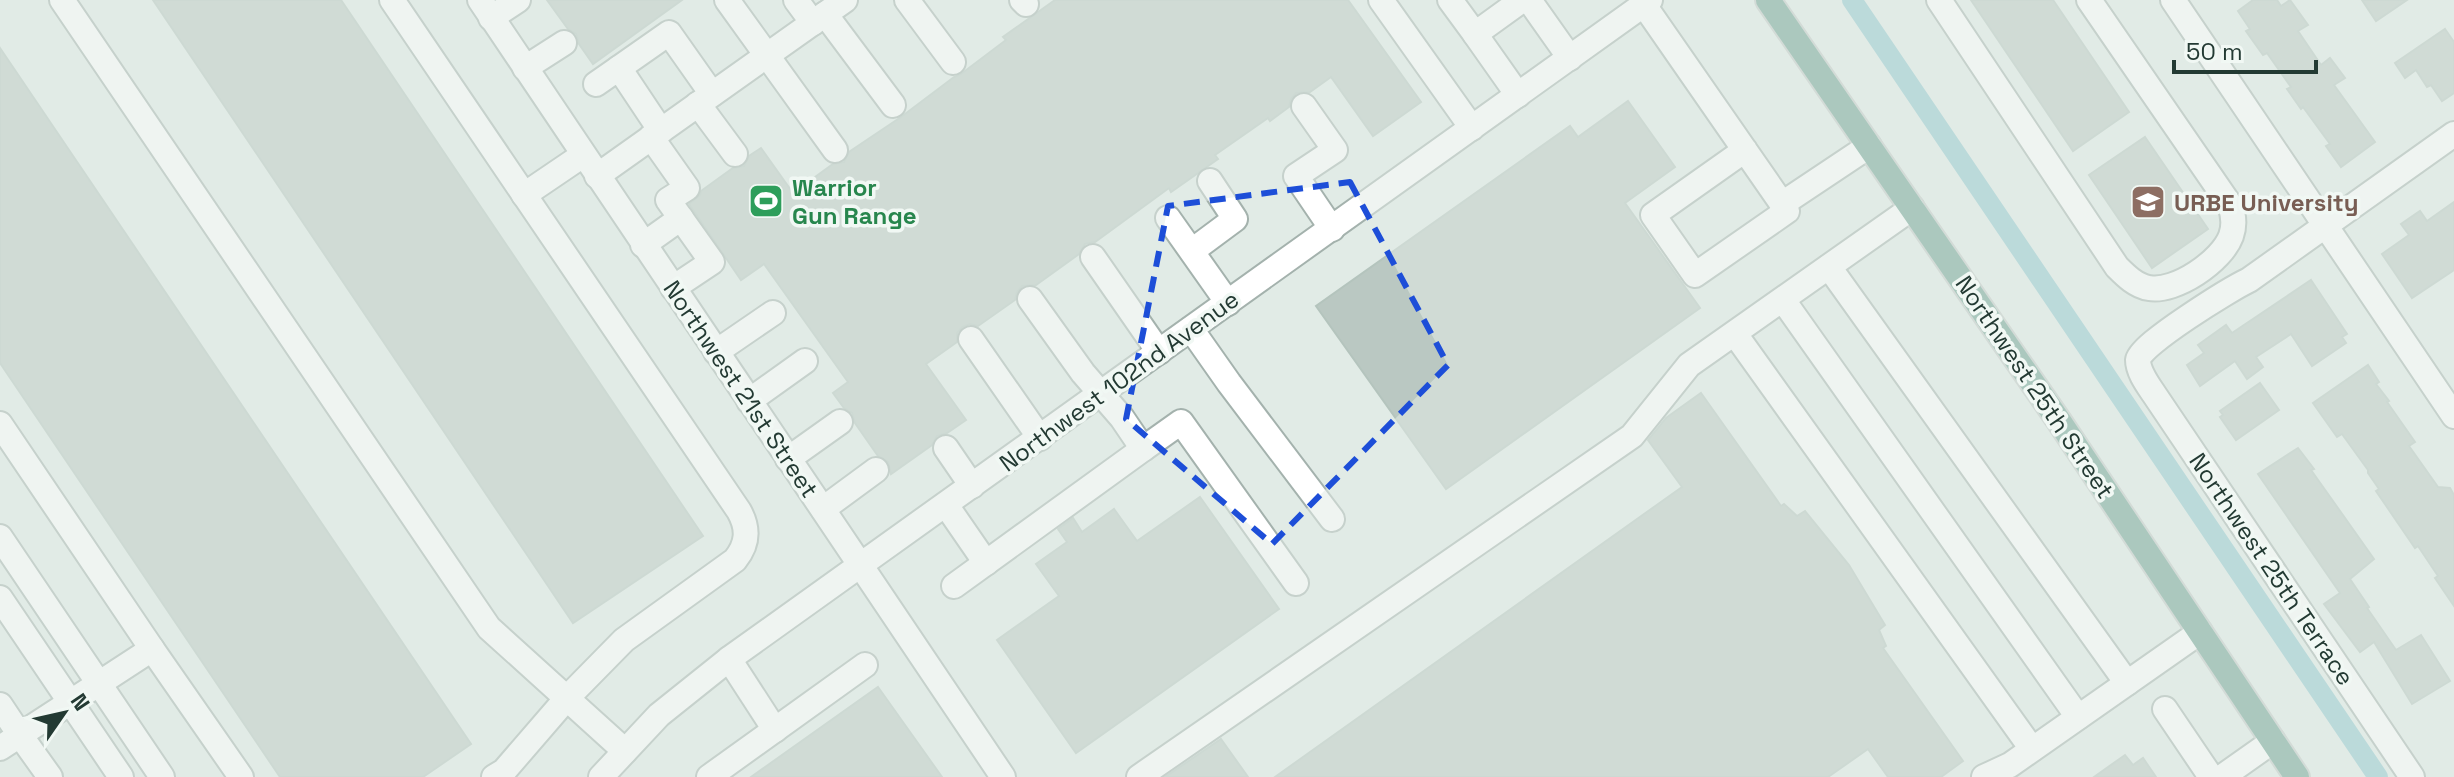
<svg xmlns="http://www.w3.org/2000/svg" width="2454" height="777" font-family="'Space Grotesk',sans-serif">
<rect width="100%" height="100%" fill="#e1ebe6"/>
<g fill="none" stroke-linecap="round" stroke-linejoin="round">
<polyline stroke="#8cc5cd" stroke-width="20" points="1852,0 2378,777"/>
</g>
<g fill="#bac8c2" stroke="#b4c4bd" stroke-width="2">
<polygon points="153,0 341,0 703,536 573,623"/>
<polygon points="547,0 682,0 593,64 579,44 576,34 568,29"/>
<polygon points="1055,0 1348,0 1421,102 1373,136 1331,77 1310,92 1296,93 1291,99 1289,107 1270,121 1268,118 1215,155 1218,159 1171,192 1169,188 1095,242 1085,244 1079,254 1036,285 1022,286 1017,292 1015,300 978,326 970,324 962,327 957,333 957,342 926,364 966,420 947,433 937,436 932,445 891,474 888,462 878,456 855,423 852,413 844,408 833,393 848,382 764,264 741,280 689,204 700,195 701,191 733,168 744,166 749,156 761,148 793,193 833,164 844,162 849,152 901,117 954,77 961,74 1006,40 1003,37"/>
<polygon points="1971,0 2053,0 2129,112 2073,151"/>
<polygon points="2253,0 2277,0 2281,6 2290,0 2308,25 2298,31 2321,65 2330,58 2345,78 2334,85 2375,142 2341,167 2326,146 2330,144 2303,107 2301,109 2287,89 2291,87 2267,53 2263,55 2246,31 2250,29 2238,11"/>
<polygon points="2362,0 2407,0 2376,21"/>
<polygon points="2445,29 2454,42 2454,93 2442,101 2431,85 2427,87 2416,70 2405,78 2395,63"/>
<polygon points="0,48 471,744 423,777 280,777 0,363"/>
<polygon points="1628,101 1675,167 1625,203 1700,308 1446,489 1316,306 1570,126 1578,137"/>
<polygon points="2145,137 2208,229 2152,268 2089,175"/>
<polygon points="2454,202 2454,270 2412,298 2382,254 2409,235 2401,224 2420,211 2427,221"/>
<polygon points="2311,280 2347,334 2342,337 2346,343 2312,366 2291,334 2256,357 2263,367 2247,379 2235,361 2200,386 2187,365 2204,353 2198,345 2226,325 2232,333"/>
<polygon points="2368,365 2379,382 2376,384 2389,401 2387,402 2415,442 2409,446 2438,487 2450,488 2454,495 2454,606 2435,578 2438,576 2418,546 2415,548 2376,491 2379,489 2368,473 2368,470 2342,434 2337,437 2313,403"/>
<polygon points="2260,383 2279,410 2236,440 2220,417 2223,415 2220,411"/>
<polygon points="1701,393 1781,506 1784,504 1797,516 1805,511 1849,565 1885,625 1879,630 1886,646 1883,648 1963,761 1941,777 1888,777 1868,749 1828,777 1275,777 1682,487 1648,440 1666,418"/>
<polygon points="2298,448 2314,469 2311,470 2374,559 2350,579 2369,607 2367,608 2396,650 2421,635 2450,681 2412,704 2374,642 2360,652 2324,604 2340,593 2258,474"/>
<polygon points="1200,497 1279,609 1076,753 997,640 1059,596 1036,564 1067,542 1058,529 1073,518 1082,532 1114,509 1137,541"/>
<polygon points="878,687 942,777 751,777"/>
<polygon points="1221,739 1248,777 1165,777"/>
<polygon points="2125,755 2133,765 2143,758 2156,777 2094,777"/>
</g>
<g fill="none" stroke-linecap="round" stroke-linejoin="round">
<g stroke="#a4b2ad" stroke-width="28">
<g id="minor">
<polyline points="62,0 489,628 625,751"/>
<path d="M 392,0 L 739,511 C 749,529 748,544 735,560 L 624,640 L 567,698 L 504,771 L 494,777"/>
<polyline points="480,0 1003,777"/>
<polyline points="727,0 835,150"/>
<polyline points="796,0 813,23"/>
<polyline points="907,0 953,62"/>
<polyline points="1022,0 1026,4"/>
<polyline points="1381,0 1472,128"/>
<polyline points="1450,0 1475,34 1522,0"/>
<polyline points="1529,0 1570,58"/>
<path d="M 1939,0 L 2117,267 C 2126,276 2136,286 2149,288 C 2175,293 2222,261 2231,236 C 2235,225 2234,216 2230,205 L 2089,0"/>
<polyline points="2173,0 2454,416"/>
<polyline points="1644,5 1787,211 1695,275 1653,215 1745,150"/>
<polyline points="825,14 893,105"/>
<polyline points="491,18 518,0"/>
<polyline points="1475,34 1518,95"/>
<polyline points="525,68 564,43"/>
<polyline points="619,68 669,33 712,94"/>
<polyline points="596,84 619,68 661,131"/>
<polyline points="698,104 735,154"/>
<polyline points="1304,106 1335,150 1296,176 1332,229"/>
<polyline points="651,137 687,188 668,200 712,262 673,288"/>
<polyline points="597,176 845,0"/>
<polyline points="524,195 583,155"/>
<polyline points="1782,204 1869,146"/>
<polyline points="1168,218 1228,303"/>
<polyline points="643,245 681,218"/>
<polyline points="1192,251 1235,219 1210,181"/>
<polyline points="1093,257 1159,352"/>
<polyline points="1829,267 2127,683"/>
<polyline points="1030,299 1083,373 1122,418 1143,449 1181,422 1296,583"/>
<polyline points="1783,300 2078,717"/>
<polyline points="1191,329 1229,383 1332,519"/>
<polyline points="1735,334 2032,749"/>
<polyline points="971,339 1040,438"/>
<polyline points="716,352 773,313"/>
<polyline points="749,401 805,361"/>
<polyline points="0,424 152,649 20,735 50,777"/>
<polyline points="946,448 972,486"/>
<polyline points="788,459 840,422"/>
<polyline points="946,505 986,563"/>
<polyline points="823,509 876,470"/>
<polyline points="0,537 162,777"/>
<polyline points="954,586 1143,449"/>
<polyline points="0,598 121,777"/>
<polyline points="152,649 241,777"/>
<polyline points="729,659 775,730"/>
<polyline points="0,705 20,735 0,748"/>
<polyline points="2165,709 2211,777"/>
<polyline points="601,777 659,715 729,659 1650,0"/>
<polyline points="709,777 865,665"/>
<polyline points="1139,777 1632,436 1689,365 1912,208"/>
<polyline points="1984,777 2010,765 2200,632"/>
<polyline points="2222,777 2273,741"/>
<path d="M 2412,777 L 2154,394 C 2148,385 2138,372 2138,360 C 2139,345 2232,288 2249,280 L 2454,134"/>
</g>
</g>
<g stroke="#c1c8c6" stroke-width="28">
<polyline id="major" points="1768,0 2059,421 2297,777"/>
</g>
<use href="#minor" stroke="#fff" stroke-width="24"/>
<use href="#major" stroke="#689e8e" stroke-width="24"/>
</g>
<path d="M0 0H2454V777H0ZM 1350,182 L 1448,365 L 1272,544 L 1126,419 L 1168,206 Z" fill="#e1ebe6" fill-opacity=".55" fill-rule="evenodd"/>
<path fill="none" stroke="#1d4ed8" stroke-width="6" stroke-dasharray="16 10" stroke-linejoin="round" d="M 1350,182 L 1448,365 L 1272,544 L 1126,419 L 1168,206 Z"/>
<defs>
<g id="stadium-square" transform="scale(1.8)"><rect x="-9" y="-9" width="18" height="18" rx="4" fill="#2e9e5b" stroke="#f1f8f4"/><path d="M0-5a6.5 5 0 1 0 0 10a6.5 5 0 1 0 0-10ZM-3.5-1.8h7v3.6h-7Z" fill="#fff"/></g>
<g id="university-square" transform="scale(1.8)"><rect x="-9" y="-9" width="18" height="18" rx="4" fill="#8d6e63" stroke="#f1f8f4"/><path d="M0-5L7-2L0 1L-7-2ZM-4 1L0 2.5L4 1V4Q0 6-4 4Z" fill="#fff"/></g>
</defs>
<g fill-rule="evenodd">
<use href="#stadium-square" x="766" y="201"/>
<use href="#university-square" x="2148" y="202"/>
</g>
<g text-anchor="middle" dominant-baseline="central" stroke-width="7" stroke-linejoin="round" paint-order="stroke">
<g font-size="24" font-weight="bold" fill="#27864d" stroke="#f1f8f4" text-anchor="start">
<text x="792" y="187">Warrior<tspan x="792" dy="28">Gun Range</tspan></text>
</g>
<g font-size="24" font-weight="bold" fill="#785e54" stroke="#f1f8f4" text-anchor="start">
<text x="2174" y="202">URBE University</text>
</g>
<g font-size="24" fill="#233a33" stroke="#f1f8f4">
<text transform="translate(1119 381) rotate(-36)">Northwest 102nd Avenue</text>
<text transform="translate(2035 387) rotate(56)">Northwest 25th Street</text>
<text transform="translate(741 389) rotate(56)">Northwest 21st Street</text>
<text transform="translate(2272 569) rotate(56)">Northwest 25th Terrace</text>
</g>
</g>
<g transform="translate(64 713) rotate(56)" stroke="#f1f8f4" stroke-width="6" paint-order="stroke">
<path d="M0-6L14 30L0 20L-14 30Z" fill="#233a33"/>
<text y="-12" font-size="22" font-weight="bold" text-anchor="middle" fill="#233a33">N</text>
</g>
<path d="M2174 60v12h142v-12" fill="none" stroke="#233a33" stroke-width="4"/>
<text x="2186" y="60" font-size="24" fill="#233a33" stroke="#f1f8f4" stroke-width="6" paint-order="stroke">50 m</text>
</svg>
